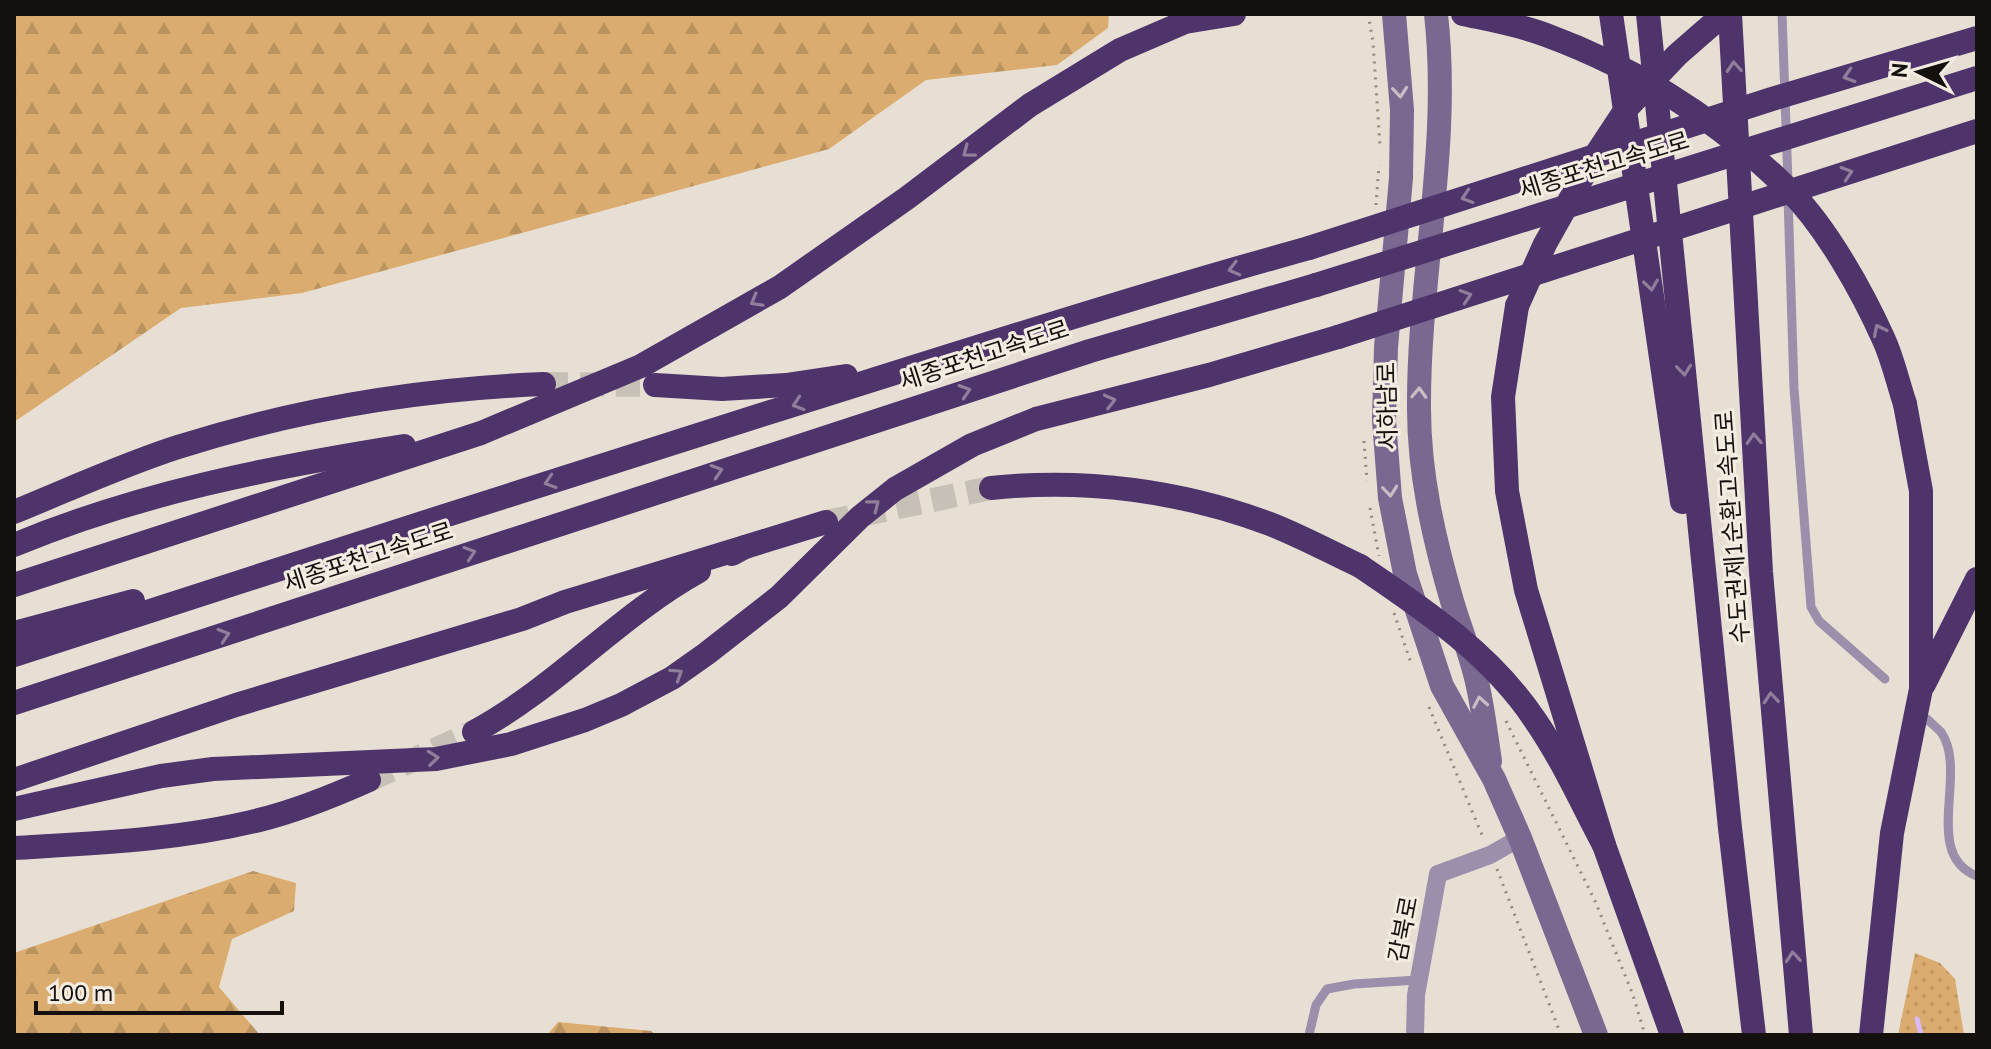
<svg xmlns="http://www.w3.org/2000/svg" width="1991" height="1049" font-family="'PT Sans','Noto Sans KR',sans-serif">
<defs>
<pattern id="grass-dots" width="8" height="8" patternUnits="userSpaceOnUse" patternTransform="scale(2)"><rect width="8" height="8" fill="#dbac6f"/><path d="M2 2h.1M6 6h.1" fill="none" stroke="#bb935f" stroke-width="1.8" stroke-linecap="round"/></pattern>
<pattern id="forest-firs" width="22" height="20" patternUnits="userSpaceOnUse" patternTransform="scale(2)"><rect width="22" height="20" fill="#dbac6f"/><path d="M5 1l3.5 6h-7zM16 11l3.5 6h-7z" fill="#bb935f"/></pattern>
</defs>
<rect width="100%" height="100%" fill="#e7dfd4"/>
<polygon fill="url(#grass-dots)" points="1915,953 1940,963 1955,979 1964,1035 1898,1035"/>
<g fill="url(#forest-firs)">
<polygon points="14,14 1109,14 1108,28 1057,65 926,80 829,149 302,293 181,308 14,422"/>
<polygon points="253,871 296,883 294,911 232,939 219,987 260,1035 14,1035 14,953"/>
<polygon points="558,1022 651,1031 656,1035 547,1035"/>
</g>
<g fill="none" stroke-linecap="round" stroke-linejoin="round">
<polyline stroke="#d7b9fc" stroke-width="5" points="1917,1019 1921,1035"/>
<g stroke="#c7c0b6" stroke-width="24" stroke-dasharray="24 12" stroke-linecap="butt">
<polyline points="544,384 655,385"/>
<polyline points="826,522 991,488"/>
<polyline points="369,780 474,732"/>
</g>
<g stroke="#8f8982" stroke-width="3" stroke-dasharray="2 6" stroke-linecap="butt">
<polyline points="1368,14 1373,42 1380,146"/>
<polyline points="1376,205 1379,165"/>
<polyline points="1364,441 1367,481"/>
<polyline points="1370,508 1379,556"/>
<polyline points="1394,613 1411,663"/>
<polyline points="1429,707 1484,840"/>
<polyline points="1506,721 1595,901 1633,995 1645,1035"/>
<polyline points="1497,869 1561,1035"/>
</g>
<g stroke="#9b8fac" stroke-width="9">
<polyline points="1782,14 1788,182"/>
<polyline points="1788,197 1794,388 1811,607 1819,621 1885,679"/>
<path d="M 1927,719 C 1931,723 1937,728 1941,732 C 1969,772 1921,854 1977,876"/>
<polyline points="1309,1035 1316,1005 1327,989 1354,984 1418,980"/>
</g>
<polyline stroke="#9b8fac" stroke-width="18" points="1415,1035 1416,995 1438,874 1490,855 1520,838"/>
<g stroke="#7a6891" stroke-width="24">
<polyline points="1394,14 1402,110 1401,178 1386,347 1384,420 1390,498 1405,574 1442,686 1494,779 1520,838 1596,1035"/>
<path d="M 1436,14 C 1451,147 1418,277 1419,409 C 1419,474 1434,539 1452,601 C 1460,628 1471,655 1477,682 C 1483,708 1486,735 1490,761"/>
</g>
<g stroke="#4f346c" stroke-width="24">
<polyline points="1611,14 1682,502"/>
<polyline points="1648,14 1730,828 1754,1035"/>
<polyline points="1730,14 1761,572 1801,1035"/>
<polyline points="1517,306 1503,397 1507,491 1526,590 1604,845 1672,1035"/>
<polyline points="655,385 722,389 786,385 846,376"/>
<path d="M 991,488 C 1086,478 1182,491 1270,524 C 1301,536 1330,552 1360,566"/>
<path d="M 14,512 C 68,490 122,465 178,447 C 297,409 419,389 544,384"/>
<path d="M 14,545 C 139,493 271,467 404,446"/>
<polyline points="732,554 745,547 826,522"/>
<polyline points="14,585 481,433 641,366 780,287 907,198 1030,105 1120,50 1185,22 1234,14"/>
<polyline points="14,633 133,601"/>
<path d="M 14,655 C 262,574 512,494 761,415 C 943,358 1125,299 1309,248"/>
<polyline points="1924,684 1977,579"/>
<polyline points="14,703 1090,351 1316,285"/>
<path d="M 474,732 C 557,687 618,616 699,571"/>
<polyline points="14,780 236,705 522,619 565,602 745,547"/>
<polyline points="14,809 161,776 213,769 436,759 511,744 585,720 621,705 672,678 706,654 779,597 860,517 895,489 972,445 1036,419 1209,375 1338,337"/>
<path d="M 14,848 C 96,843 179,840 259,820 C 297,811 333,796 369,780"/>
<polyline points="1871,1035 1892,833 1921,689 1921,491 1905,404"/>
</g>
<g stroke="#4f346c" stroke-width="24">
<path d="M 1463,14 C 1491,20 1520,25 1546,35 C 1638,69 1721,122 1790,191 C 1827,228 1863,293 1884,340 C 1893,360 1898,383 1905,404"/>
<polyline points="1309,248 1772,99 1977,38"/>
<polyline points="1316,285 1977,78"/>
<polyline points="1517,306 1545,244 1591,162 1626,109 1677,55 1724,14"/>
<polyline points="1338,337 1977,131"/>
<path d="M 1360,566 C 1425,610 1491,654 1535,720 C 1562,759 1582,804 1604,845"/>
</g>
</g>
<defs><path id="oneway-chevron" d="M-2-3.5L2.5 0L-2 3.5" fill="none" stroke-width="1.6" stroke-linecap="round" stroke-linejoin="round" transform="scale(2)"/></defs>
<g stroke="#917e9b">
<use href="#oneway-chevron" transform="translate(1734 67) rotate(-94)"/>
<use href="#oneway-chevron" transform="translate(1849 76) rotate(163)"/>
<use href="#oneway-chevron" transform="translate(968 152) rotate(143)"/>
<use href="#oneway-chevron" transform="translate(1847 173) rotate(-18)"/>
<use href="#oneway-chevron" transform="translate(1467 197) rotate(162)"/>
<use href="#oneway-chevron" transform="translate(1234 269) rotate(165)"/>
<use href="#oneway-chevron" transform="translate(1651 285) rotate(82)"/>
<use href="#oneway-chevron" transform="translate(1466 296) rotate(-18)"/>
<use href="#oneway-chevron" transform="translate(756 301) rotate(150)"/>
<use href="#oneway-chevron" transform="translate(1879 330) rotate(-116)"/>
<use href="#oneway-chevron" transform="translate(1684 370) rotate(84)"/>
<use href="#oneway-chevron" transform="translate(965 391) rotate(-18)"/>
<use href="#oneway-chevron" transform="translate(1110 401) rotate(-14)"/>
<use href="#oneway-chevron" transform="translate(798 404) rotate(162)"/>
<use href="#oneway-chevron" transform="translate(1754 439) rotate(-93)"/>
<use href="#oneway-chevron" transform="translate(717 471) rotate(-18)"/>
<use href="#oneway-chevron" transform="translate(550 482) rotate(162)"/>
<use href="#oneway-chevron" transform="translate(874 505) rotate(-38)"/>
<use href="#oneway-chevron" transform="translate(470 553) rotate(-18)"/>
<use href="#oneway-chevron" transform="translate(224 635) rotate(-18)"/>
<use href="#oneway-chevron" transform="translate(677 674) rotate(-33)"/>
<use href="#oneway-chevron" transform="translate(1771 698) rotate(-95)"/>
<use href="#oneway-chevron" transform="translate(433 758) rotate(-6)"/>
<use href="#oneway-chevron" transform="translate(1793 957) rotate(-95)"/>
</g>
<g stroke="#c9bec5">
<use href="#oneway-chevron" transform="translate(1400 92) rotate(85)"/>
<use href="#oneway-chevron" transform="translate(1419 393) rotate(-88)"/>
<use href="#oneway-chevron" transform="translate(1390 491) rotate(84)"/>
<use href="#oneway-chevron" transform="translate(1480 702) rotate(-100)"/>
</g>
<g text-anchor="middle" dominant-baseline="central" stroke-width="6" stroke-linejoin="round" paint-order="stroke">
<g font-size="24" fill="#13100d" stroke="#f4ece1">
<text transform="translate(1604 165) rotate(-17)">세종포천고속도로</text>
<text transform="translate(984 355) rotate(-18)">세종포천고속도로</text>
<text transform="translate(1387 406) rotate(-91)">서하남로</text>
<text transform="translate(1732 527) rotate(-94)">수도권제1순환고속도로</text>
<text transform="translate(368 557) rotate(-18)">세종포천고속도로</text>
<text transform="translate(1403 929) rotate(-79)">감북로</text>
</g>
</g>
<rect width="1991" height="1049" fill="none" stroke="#13100d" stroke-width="32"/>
<g transform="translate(1919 72) rotate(275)" stroke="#f4ece1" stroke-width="6" paint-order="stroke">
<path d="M0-6L14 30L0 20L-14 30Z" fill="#13100d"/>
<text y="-12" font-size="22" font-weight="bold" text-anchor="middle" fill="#13100d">N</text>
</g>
<path d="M36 1001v12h246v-12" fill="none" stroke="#13100d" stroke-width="4"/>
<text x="48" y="1001" font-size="24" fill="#13100d" stroke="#f4ece1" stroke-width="6" paint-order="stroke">100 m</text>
</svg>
